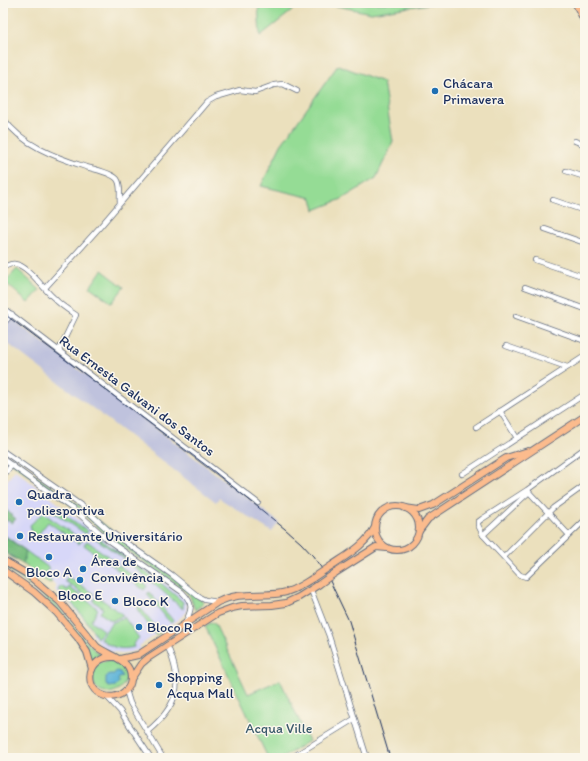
<svg xmlns="http://www.w3.org/2000/svg" width="588" height="761" font-family="Itim,sans-serif">
<rect width="100%" height="100%" fill="#fbf7ec"/>
<filter id="ink" filterUnits="userSpaceOnUse"><feTurbulence type="fractalNoise" baseFrequency=".025" numOctaves="2"/><feDisplacementMap in="SourceGraphic" scale="8" xChannelSelector="R" yChannelSelector="G"/><feConvolveMatrix kernelMatrix="1 2 1 2 8 2 1 2 1" color-interpolation-filters="sRGB"/></filter>
<filter id="wash" filterUnits="userSpaceOnUse"><feTurbulence type="fractalNoise" baseFrequency=".012" numOctaves="4" result="noise"/><feDisplacementMap in="SourceGraphic" scale="16" xChannelSelector="R" yChannelSelector="G"/><feGaussianBlur stdDeviation="0.9" result="paint"/><feColorMatrix in="noise" values="0 0 0 0 0 0 0 0 0 0 0 0 0 0 0 0 0 1.4 0 .05"/><feComposite in="paint" operator="in"/></filter>
<g filter="url(#wash)">
<rect width="100%" height="100%" fill="#ebe0bd"/>
<polygon fill="#d7d7f8" points="15,470 99,535 186,598 187,607 186,613 175,622 139,646 141,648 138,650 130,652 120,653 110,651 101,646 93,636 91,629 81,616 62,595 60,596 55,590 57,586 52,582 49,583 26,566 3,552 3,486"/>
<polygon fill="#bfc2dd" points="3,312 279,522 272,532 219,498 216,502 3,340"/>
<g fill="#95dc95" stroke="#58867a">
<polygon points="258,3 302,3 260,36"/>
<polygon points="322,3 436,3 371,13"/>
<polygon points="338,65 383,82 393,142 376,178 342,199 315,210 312,198 261,186 281,145"/>
<polygon points="17,269 40,290 28,303 5,282"/>
<polygon points="102,270 124,287 112,303 90,287"/>
<polygon points="8,457 81,507 191,591 204,603 195,610 190,596 182,588 110,538 81,512 8,460"/>
<polygon points="49,504 88,531 86,534 46,507"/>
<polygon points="43,513 82,540 79,544 48,522 34,540 30,525"/>
<polygon points="3,534 49,568 44,574 52,582 49,583 26,566 3,552"/>
<polygon points="93,534 156,579 183,602 183,609 125,559 92,536"/>
<polygon points="87,541 117,563 114,567 84,545"/>
<path d="M 3,562 C 25,576 46,592 63,612 C 75,626 85,643 100,655 L 92,661 L 52,605 L 32,586 L 3,566 Z"/>
<polygon points="118,565 147,586 144,590 115,568"/>
<polygon points="68,577 94,594 90,599 65,581"/>
<path d="M 61,586 L 67,590 L 69,587 L 98,609 L 91,621 L 104,631 L 97,638 C 87,620 73,603 58,590 Z"/>
<polygon points="149,592 171,618 173,621 171,623 168,620 147,594"/>
<polygon points="97,596 123,615 112,621 100,613 103,608 93,601"/>
<polygon points="139,606 160,632 156,635 137,609"/>
<path d="M 124,617 L 139,638 L 133,644 L 134,647 C 119,651 111,647 100,638 L 112,623 Z"/>
<polygon points="212,622 215,624 248,694 280,680 309,741 282,758 268,758 205,626"/>
<path d="M 114,659 C 147,681 103,707 94,684 C 92,679 93,673 93,668 L 100,662 Z"/>
</g>
<g fill="#78bc7e" stroke="#4a766e">
<polygon points="3,507 16,519 12,523 7,520 3,525"/>
<polygon points="3,535 26,551 23,564 3,550"/>
</g>
<polygon fill="#5ab2d7" stroke="#3a709a" points="116,671 120,672 122,676 118,679 119,682 116,686 109,687 106,684 106,677 109,674 114,674"/>
</g>
<g filter="url(#ink)">
<g fill="none" stroke-linecap="round" stroke-linejoin="round">
<g stroke="#646d7f" stroke-width="6">
<g id="minor">
<path d="M 3,118 C 22,145 55,157 86,167 C 94,169 112,173 117,179 C 122,185 119,196 120,203"/>
<polyline points="575,141 585,145"/>
<polyline points="566,171 585,177"/>
<polyline points="553,200 585,211"/>
<polyline points="545,229 585,243"/>
<polyline points="535,260 585,277"/>
<path d="M 3,267 C 7,266 11,263 15,264 C 28,265 44,290 54,298 C 60,305 68,310 76,315 L 59,350"/>
<polyline points="525,287 585,309"/>
<polyline points="45,288 99,228 207,102 216,97 240,90 255,92 274,85 283,84 297,91"/>
<polyline points="3,308 258,503"/>
<polyline points="516,316 585,341"/>
<polyline points="3,324 12,314"/>
<polyline points="506,346 567,367"/>
<polyline points="500,411 517,438"/>
<polyline points="476,427 585,356"/>
<polyline points="585,448 527,490 482,519 478,522 478,525 483,535 520,575 526,577 585,520"/>
<polyline points="3,451 82,506 108,530 172,575 199,597 205,600 218,602"/>
<path d="M 3,459 L 78,513 L 109,541 L 182,592 C 194,604 192,609 185,624"/>
<polyline points="462,474 585,394"/>
<polyline points="3,476 12,465"/>
<polyline points="528,491 569,535"/>
<polyline points="483,535 529,492"/>
<polyline points="504,557 553,508 585,485"/>
<polyline points="311,590 329,636 367,758"/>
<polyline points="126,690 130,703 163,758"/>
<polyline points="107,697 120,711 151,758"/>
<path d="M 148,731 C 179,705 184,683 167,645"/>
<polyline points="291,758 354,719"/>
</g>
</g>
<g stroke="#646d7f" stroke-width="8">
<g id="major">
<circle cx="397" cy="528" r="22"/>
<polyline points="405,508 419,510 433,505 506,458 528,451"/>
<polyline points="419,531 428,519 585,416"/>
<path d="M 3,560 L 27,574 L 60,602 L 97,647 C 109,656 131,659 131,678 C 131,683 129,688 125,691 C 120,696 112,698 105,696 C 81,689 88,655 114,657"/>
<path d="M 331,566 C 347,555 366,545 375,527"/>
<polyline points="3,570 34,592 56,612 78,638 87,652 92,669"/>
<polyline points="335,573 376,547 387,548"/>
<path d="M 120,659 L 138,655 L 218,602 C 241,591 259,597 282,593 C 294,591 303,584 313,578"/>
<polyline points="131,679 141,664 148,658 218,613 232,608 242,606 272,605 286,603 299,597 318,585"/>
</g>
</g>
<g stroke="#646d7f" stroke-width="9">
<g id="highway">
<polyline points="576,3 585,21"/>
<polyline points="582,3 585,9"/>
</g>
</g>
<use href="#minor" stroke="#fff" stroke-width="4.5"/>
<use href="#major" stroke="#fbbb8d" stroke-width="6"/>
<use href="#highway" stroke="#fbbb8d" stroke-width="7"/>
<polyline stroke="#1b2f5e" stroke-width="1" points="3,313 211,469 285,529 301,543 313,556 329,579 349,621 390,758"/>
<g stroke="#646d7f" stroke-width="8" stroke-linecap="butt">
<g id="major-bridge">
<polyline points="313,578 331,566"/>
<polyline points="318,585 335,573"/>
</g>
</g>
<use href="#major-bridge" stroke="#fbbb8d" stroke-width="6"/>
</g>
</g>
<g fill="#1f6fb2" stroke="#fbf7ec" stroke-width="1.5">
<circle cx="435" cy="91" r="4"/>
<circle cx="19" cy="502" r="4"/>
<circle cx="20" cy="536" r="4"/>
<circle cx="49" cy="557" r="4"/>
<circle cx="83" cy="569" r="4"/>
<circle cx="80" cy="580" r="4"/>
<circle cx="115" cy="601" r="4"/>
<circle cx="139" cy="627" r="4"/>
<circle cx="159" cy="685" r="4"/>
</g>
<g text-anchor="middle" dominant-baseline="central" stroke-width="3" stroke-linejoin="round" paint-order="stroke">
<g font-size="14" fill="#1b2f5e" stroke="#fbf7ec" text-anchor="start">
<text x="443" y="83">Chácara<tspan x="443" dy="16">Primavera</tspan></text>
<text x="27" y="494">Quadra<tspan x="27" dy="16">poliesportiva</tspan></text>
<text x="28" y="536">Restaurante Universitário</text>
<text x="91" y="561">Área de<tspan x="91" dy="16">Convivência</tspan></text>
<text x="49" y="572" text-anchor="middle">Bloco A</text>
<text x="80" y="595" text-anchor="middle">Bloco E</text>
<text x="123" y="601">Bloco K</text>
<text x="147" y="627">Bloco R</text>
<text x="167" y="677">Shopping<tspan x="167" dy="16">Acqua Mall</tspan></text>
</g>
<g font-size="14" fill="#1b2f5e" stroke="#fbf7ec">
<text transform="translate(137 396) rotate(37)">Rua Ernesta Galvani dos Santos</text>
</g>
<g font-size="14" fill="#3a5a6c" stroke="#fbf7ec">
<text x="279" y="728">Acqua Ville</text>
</g>
</g>
<rect width="588" height="761" fill="none" stroke="#fbf7ec" stroke-width="16"/>
</svg>
